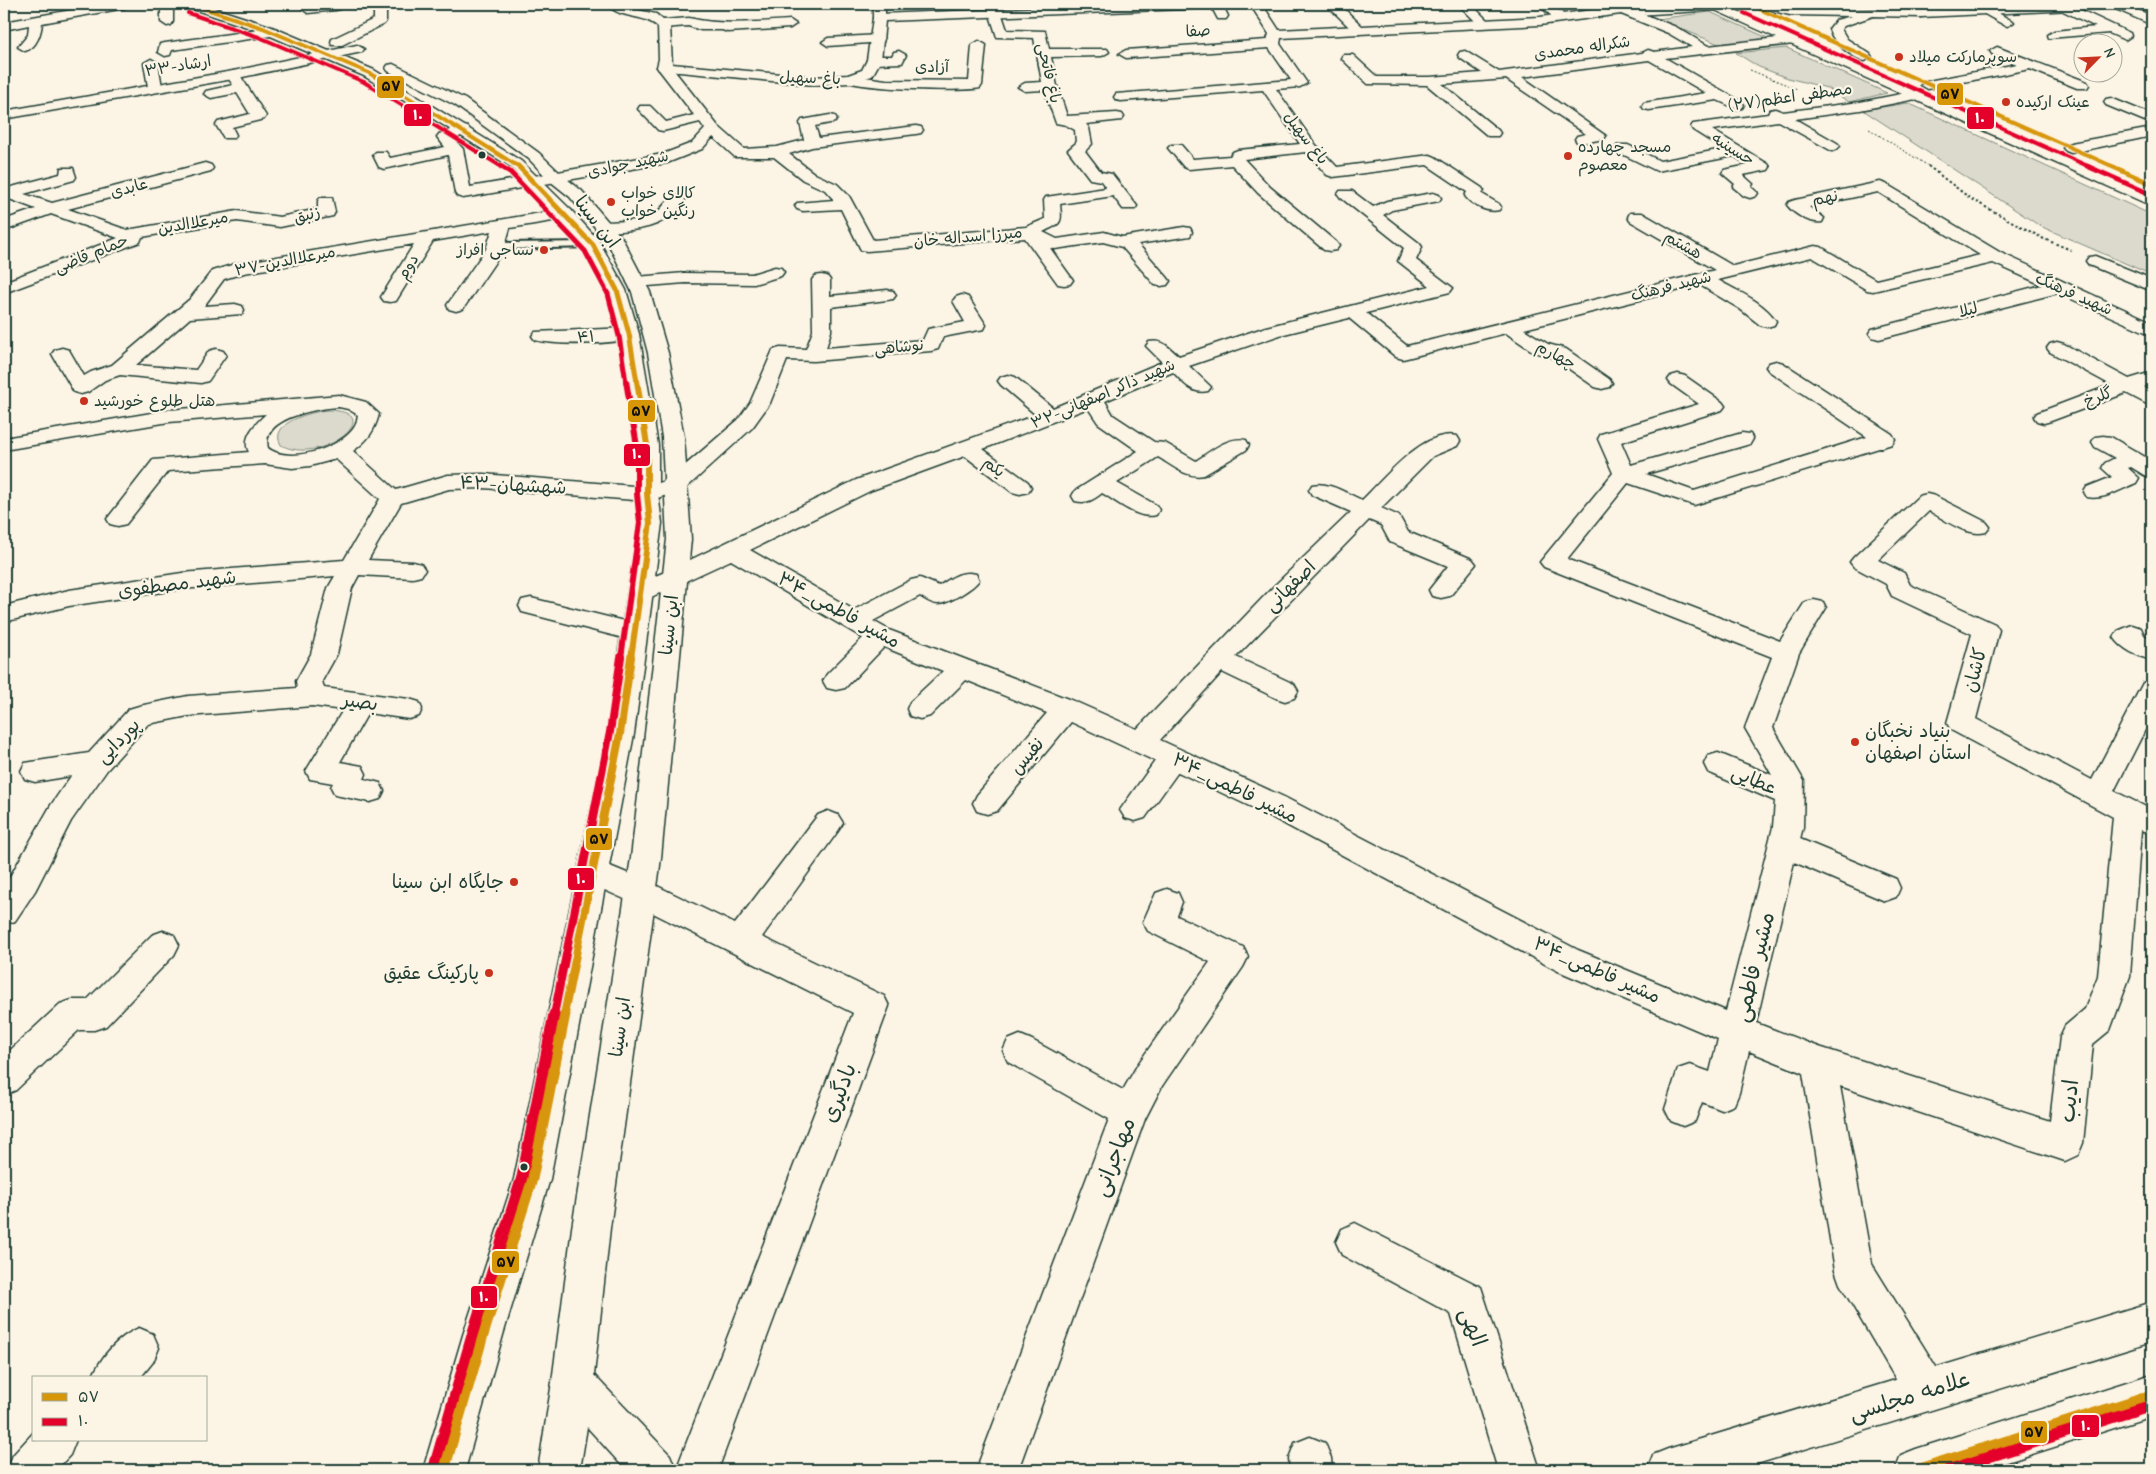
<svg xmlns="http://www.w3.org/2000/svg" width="2156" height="1474" font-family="'Comic Neue','Playpen Sans Arabic',sans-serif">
<rect width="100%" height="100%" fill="#fcf5e5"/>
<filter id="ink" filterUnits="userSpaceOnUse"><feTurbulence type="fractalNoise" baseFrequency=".02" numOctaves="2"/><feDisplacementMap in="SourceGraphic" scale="10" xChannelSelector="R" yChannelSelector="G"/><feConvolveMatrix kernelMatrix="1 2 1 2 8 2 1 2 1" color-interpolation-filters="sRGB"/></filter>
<g filter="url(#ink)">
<g fill="#dcdacc" stroke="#7e8c80">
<polygon points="1710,12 1770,39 1721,45 1657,19"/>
<polygon points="1787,48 1887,93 1849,102 1827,88 1788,78 1759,67 1736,53"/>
<polygon points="1908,103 2152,215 2152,275 2040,226 1863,110"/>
<path d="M 327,410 C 391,411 322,467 281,445 C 268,422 312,412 327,410 Z"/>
</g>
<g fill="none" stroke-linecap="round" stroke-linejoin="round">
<g stroke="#1f3d34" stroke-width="4">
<polygon id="service" points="593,242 598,245 596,247 496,249 491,246 496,243"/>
</g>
<g stroke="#1f3d34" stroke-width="3">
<g id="minor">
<path d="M 106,4 L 131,4 L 125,8 L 42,23 C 41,33 37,48 25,51 L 18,47 L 28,35 L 29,25 L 4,30 L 4,22 Z"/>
<polygon points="161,4 173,4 173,22 171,25 167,26 161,22"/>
<polygon points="323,4 343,4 340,9 336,10 308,13 302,9 304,6"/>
<polygon points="374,4 386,4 386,21 384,24 342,45 332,45 331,42 332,39 374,19"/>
<polygon points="873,4 885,4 885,18 883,21 879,22 873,18"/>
<polygon points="1210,4 1222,4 1228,16 1226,19 1218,19"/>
<path d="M 1250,4 L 1262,4 L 1279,30 L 1359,26 L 1365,30 L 1359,34 L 1281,38 L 1280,44 L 1307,83 L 1300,87 L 1276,89 L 1315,144 L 1337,167 L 1430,155 L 1435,157 L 1482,188 L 1484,191 L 1482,194 L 1499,204 L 1501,207 L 1499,210 C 1488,213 1471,205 1465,196 L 1467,192 L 1427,165 L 1333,177 L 1327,175 L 1306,152 L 1244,159 L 1270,187 L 1336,242 L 1339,246 L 1336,250 L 1330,251 L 1324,250 L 1258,193 L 1232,165 L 1189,169 L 1184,167 L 1168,148 L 1171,145 L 1181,145 L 1193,159 L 1230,156 L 1233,152 L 1238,150 L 1300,144 L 1263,90 L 1121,101 L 1116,100 L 1114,97 L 1116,94 L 1291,80 L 1269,48 L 1126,58 L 1119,54 L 1126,50 L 1267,40 L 1269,34 Z"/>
<polygon points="1458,4 1471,4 1490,23 1488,26 1480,26"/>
<polygon points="1537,4 1551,4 1567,17 1565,20 1557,20"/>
<polygon points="1602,4 1618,4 1676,27 1708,46 1794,36 1800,40 1794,44 1665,58 1742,102 1744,105 1742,108 1737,109 1717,100 1649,110 1644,109 1642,106 1644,103 1706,93 1649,60 1522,77 1606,136 1604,139 1582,143 1577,142 1575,139 1577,136 1586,134 1506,79 1442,84 1498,130 1500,133 1498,136 1488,136 1427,85 1368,84 1341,58 1343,55 1353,55 1377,77 1430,77 1482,73 1460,58 1458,55 1460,52 1465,51 1499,72 1642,53 1648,50 1654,52 1692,47 1668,33 1604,7"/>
<polygon points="1895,4 1911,4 1927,13 1921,17 1897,7"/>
<polygon points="1967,4 1982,4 2014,22 2008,26 2004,25"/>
<polygon points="2058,4 2068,4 2130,33 2131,36 2125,40 2109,33 2049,38 2048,35 2054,31 2096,27 2059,9 2057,6"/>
<polygon points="2109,4 2124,4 2152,16 2152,25 2111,7"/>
<path d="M 996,11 L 1002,15 L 1007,30 L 1045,31 L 1049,49 L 1107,49 L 1109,52 L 1102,56 L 1051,57 L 1057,86 L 1067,116 L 1117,113 L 1122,114 L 1124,117 L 1122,120 L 1086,124 L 1089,128 L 1092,144 L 1085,151 L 1101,172 L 1112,174 L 1137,206 L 1135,209 L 1123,209 L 1113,196 L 1060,204 C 1062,224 1062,223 1043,232 L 1057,239 L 1104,232 L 1122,237 L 1184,227 L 1190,228 L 1192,232 L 1190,236 L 1138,244 L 1167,277 L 1170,281 L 1167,285 L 1161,286 L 1155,285 L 1122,247 L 1103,242 L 1055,249 L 1050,248 L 1073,280 L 1070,284 L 1064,285 L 1058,284 L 1025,238 L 867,251 L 861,250 L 841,209 L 803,211 L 797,209 L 795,206 L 797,203 L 834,200 L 825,190 L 803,180 L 774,157 L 735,157 L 713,137 L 702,149 L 667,163 L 463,198 L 457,196 L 455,193 L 448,155 L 384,169 L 379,167 L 373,155 L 376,152 L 386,152 L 390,158 L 445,147 L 437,137 L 439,134 L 463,126 L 468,127 L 470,130 L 468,133 L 454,139 L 463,149 L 470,187 L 663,154 L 692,143 L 705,129 L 700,122 L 663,131 L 658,130 L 638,109 L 640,106 L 650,106 L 666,122 L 694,115 L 657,67 L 664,63 L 669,64 L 718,126 L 744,149 L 777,147 L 804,140 L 800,123 L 802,120 L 830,115 L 835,116 L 837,119 L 835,122 L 815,126 L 819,138 L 916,126 L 921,127 L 923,130 L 921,133 L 916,134 L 812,147 L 789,154 L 815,174 L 837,184 L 849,196 L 873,240 L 1026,227 L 1045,219 L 1044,200 L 1046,197 L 1106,188 L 1101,181 L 1090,179 L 1068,150 L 1076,143 L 1075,130 L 1066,125 L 1056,123 L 1044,90 L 1025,91 L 1018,87 L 1025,83 L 1042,82 L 1034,38 L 997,37 L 990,15 Z"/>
<path d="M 689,18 C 722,26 756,22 790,20 L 796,24 L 790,28 L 728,32 L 722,30 L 701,30 L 688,26 L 663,28 L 657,24 L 663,20 Z"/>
<polygon points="272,28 277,29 278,32 277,35 172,50 170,55 165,56 158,52 160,44 165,43"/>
<polygon points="878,35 884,39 883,42 828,46 822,42 828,38"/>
<path d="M 979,41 L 986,45 L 982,85 L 980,88 C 964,92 850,89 842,79 L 849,75 L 886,80 L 969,81 L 972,45 Z"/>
<polygon points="1997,47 2087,82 2089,85 2087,88 2077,88 2030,69 1928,89 1921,85 1928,81 2017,64 1992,54 1990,51"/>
<polygon points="899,51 906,55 902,63 874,64 867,60 874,56 892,56 894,52"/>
<polygon points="151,59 158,63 162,87 155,91 148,87 144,63"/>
<polygon points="233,71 238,72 266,116 264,119 232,127 236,135 234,138 224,138 216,125 218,122 250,114 237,93 211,98 204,94 206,91 233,85 226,75"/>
<polygon points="1916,91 1923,95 1921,98 1860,110 1795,119 1837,143 1840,146 1837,149 1832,151 1778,121 1712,130 1768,164 1770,167 1768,170 1743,175 1753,184 1751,187 1758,193 1756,196 1750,198 1744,196 1733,187 1735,184 1722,173 1724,170 1748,165 1734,156 1657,171 1622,154 1615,148 1618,145 1628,145 1660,161 1723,149 1693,130 1691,127 1693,124 1768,114 1770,110 1775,109 1783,112 1860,102"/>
<polygon points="2111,98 2152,115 2152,124 2106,105 2104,102 2106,99"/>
<polygon points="2152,128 2152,136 2071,153 2066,151 2063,148 2066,145 2071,143"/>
<polygon points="205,163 211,165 213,168 211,171 68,209 127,230 237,211 280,217 318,209 318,201 320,198 332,198 335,212 333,216 280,227 237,221 142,237 140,242 4,293 4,282 118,238 51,214 4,231 4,220 36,209 4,197 4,187 8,188 60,174 61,168 73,168 76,177 74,180 24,194 52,203"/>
<path d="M 1880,182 L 1886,184 L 2001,253 L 2152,322 L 2152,335 L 2058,293 L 1879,339 L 1872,337 L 1869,333 L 1872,329 L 2042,285 L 1993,263 L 1873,291 L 1867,290 L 1812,257 L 1718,280 C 1737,291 1764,302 1776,321 L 1774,325 L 1767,327 L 1760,325 L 1740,309 L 1700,285 L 1524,329 L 1548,344 L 1566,349 L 1609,379 L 1612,383 L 1609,387 L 1602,389 L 1595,387 L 1552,357 L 1534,352 L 1506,333 L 1403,359 L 1396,357 L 1349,318 L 1280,335 L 1189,366 L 1211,387 L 1208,391 C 1192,395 1183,382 1173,372 L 1105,401 L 1113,415 L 1154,442 L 1165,443 L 1196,461 C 1210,452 1228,436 1246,440 L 1249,445 L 1246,450 L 1204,475 C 1187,479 1172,465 1158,457 L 1117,483 L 1156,505 L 1159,510 L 1156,515 C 1138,520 1118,502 1102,493 C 1093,500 1087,504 1075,501 L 1072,496 L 1075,491 L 1138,451 L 1098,423 L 1088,408 L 983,449 L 1028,482 L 1031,487 L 1028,492 L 1020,494 L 1012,492 L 965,456 L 872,490 L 750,550 L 854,610 L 911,580 L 920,578 L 939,586 C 951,578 961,570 976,574 L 979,580 C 974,588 948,604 938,604 C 932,604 925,599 920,596 L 873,621 L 889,630 L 1076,702 L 1137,729 L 1275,585 L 1351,512 L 1312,495 L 1309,490 L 1312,485 C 1329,481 1347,494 1362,500 C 1384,479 1424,428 1457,436 L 1460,441 L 1457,446 L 1433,456 L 1381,508 L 1399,516 L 1408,532 L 1472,559 L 1476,564 L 1450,596 L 1441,598 L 1432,596 L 1429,590 L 1448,566 L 1390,542 L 1381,525 L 1369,520 L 1236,657 L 1294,684 L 1298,691 L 1294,698 L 1285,701 L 1276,698 L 1222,672 L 1160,740 L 1284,797 L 1578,950 L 1726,1011 L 1773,827 L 1775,801 L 1708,772 L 1704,764 L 1708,756 L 1718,753 L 1772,775 L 1745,728 L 1772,657 L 1544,567 L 1540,562 L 1613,473 L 1598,439 L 1601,434 L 1699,404 L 1671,384 L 1668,380 L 1671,376 L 1678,374 L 1685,376 L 1722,402 L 1725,406 L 1722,410 L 1621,442 L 1631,465 L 1742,433 L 1750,434 L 1753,439 L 1750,444 L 1646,474 L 1694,491 L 1867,437 L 1769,371 L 1766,367 L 1769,363 L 1776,361 L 1783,363 L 1892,434 L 1895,439 L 1892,444 L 1694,505 L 1628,483 L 1567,559 L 1780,641 L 1805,602 L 1814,600 L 1823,602 L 1826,608 L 1799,653 L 1773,728 L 1804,781 L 1803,827 L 1800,839 L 1896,879 L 1900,888 L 1896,897 L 1885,901 L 1794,862 L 1756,1023 L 1819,1047 L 2050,1121 L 2060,1037 L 2065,1026 L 2085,1009 L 2098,976 L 2113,817 L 1951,730 L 1947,723 L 1972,634 L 1892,596 L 1886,584 L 1854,567 L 1850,562 L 1854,557 L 1919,496 L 1927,494 L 1935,496 L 1986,522 L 1990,527 L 1986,532 C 1967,537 1946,520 1929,511 L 1878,560 L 1904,573 L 1910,585 L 1995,624 L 1999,630 L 1976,719 L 2092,780 L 2143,683 L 2152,681 L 2152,716 L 2114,791 L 2152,810 L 2152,834 L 2141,830 L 2130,976 L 2110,1030 L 2093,1044 L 2083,1143 L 2078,1155 L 2065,1161 L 1840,1086 L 1872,1264 L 1941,1375 L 1947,1390 L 1941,1405 L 1926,1411 L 1911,1405 L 1840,1284 L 1835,1270 L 1803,1073 L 1749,1051 L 1739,1093 L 1734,1105 L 1722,1110 L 1702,1102 L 1695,1121 L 1683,1126 L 1671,1121 L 1665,1109 L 1678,1069 L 1690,1065 L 1710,1072 L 1718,1039 L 1556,970 L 1264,813 L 1178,772 L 1145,818 L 1135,821 L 1125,818 L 1120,810 L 1155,761 L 1071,722 L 997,811 L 987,814 L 977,811 L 973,803 L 977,795 L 1047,713 L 966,680 L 930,716 L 920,719 L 910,716 L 907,709 L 910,702 L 943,671 L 884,647 L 845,688 L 836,690 L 827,688 L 823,681 L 827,674 L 863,638 L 731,560 L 649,598 L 640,600 L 631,598 L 628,592 L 631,586 L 665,572 L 856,480 L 1036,415 L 1001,385 L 998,381 L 1001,377 L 1008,375 L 1015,377 L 1053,408 L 1162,362 L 1146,346 L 1149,342 C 1163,339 1169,348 1179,356 L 1266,327 L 1430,286 L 1398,261 L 1404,248 L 1340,197 L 1338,194 L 1340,191 L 1352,191 L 1373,207 L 1387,201 L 1433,193 L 1439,195 L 1441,198 L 1439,201 L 1392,210 L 1383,215 L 1419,243 L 1422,247 L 1416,260 L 1453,288 L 1450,292 L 1366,313 L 1407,346 L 1715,270 L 1630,221 L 1628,217 L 1630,213 L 1642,213 L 1733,266 L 1815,246 L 1821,247 L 1876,280 L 1980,255 L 1878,192 L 1809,207 L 1824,218 L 1822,222 C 1810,224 1794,214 1787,205 L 1789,202 L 1795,200 Z"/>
<path d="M 677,195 L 683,197 L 685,200 C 669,224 648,229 621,231 C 613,231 605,233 597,231 L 595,227 L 597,223 L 603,222 C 620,221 641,223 657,212 C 664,207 668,197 677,195 Z"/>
<polygon points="565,209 571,210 573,214 571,218 510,228 504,249 463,309 456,311 449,309 447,305 486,249 492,231 433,241 396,301 390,302 384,301 381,297 414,244 244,273 224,279 204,306 235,304 242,306 244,310 242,314 190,318 136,365 196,370 209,351 216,349 223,351 226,355 208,381 201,383 120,375 105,380 88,392 81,394 74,392 52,354 55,350 62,348 69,350 84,376 91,372 112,365 190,299 212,271 235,264"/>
<polygon points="2095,256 2152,279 2152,291 2089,265 2086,261 2089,257"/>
<polygon points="775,267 781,268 784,272 781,276 754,284 685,283 636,287 630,286 627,282 630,278 636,277 685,273 752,274"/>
<path d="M 821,275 L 827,276 L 830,280 L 830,296 L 887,290 L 893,291 L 896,295 L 893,299 L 887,300 L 831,307 L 831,331 L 826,348 L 923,340 L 928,329 L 965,322 L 953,301 L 956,297 L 962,295 L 968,297 L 986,325 L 984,329 L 943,337 L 938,349 L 931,351 L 814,361 L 787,360 L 770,403 L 752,428 L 684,490 L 647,501 L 483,488 L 449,489 L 401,503 L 368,560 L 413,562 L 421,564 L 425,570 L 421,576 L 413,578 L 359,575 L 352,588 L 337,654 L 322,681 L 324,688 L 409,699 L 419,702 L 422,709 L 419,716 L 409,719 L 368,713 L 340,762 L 362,766 L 366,774 L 364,779 L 380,783 L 384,791 L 380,799 L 370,802 L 335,795 L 331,787 L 333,783 L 310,779 L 306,771 L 343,710 L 312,706 L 188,716 L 148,724 L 107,770 L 71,821 L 35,891 L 15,921 L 4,925 L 4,887 L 51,805 L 71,776 L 35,782 L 25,779 L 21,771 L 25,763 L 89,753 L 129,709 L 139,706 L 188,696 L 297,688 L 296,681 L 311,654 L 328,588 L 335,576 L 182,589 L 69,606 L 4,622 L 4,606 L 69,590 L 182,573 L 344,560 L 380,499 L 336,459 L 310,466 L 292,468 L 265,464 L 168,471 L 126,524 L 118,526 L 110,524 L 107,519 L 153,460 L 249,452 C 241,438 256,423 266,414 L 169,422 L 4,450 L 4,438 L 169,410 L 339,395 L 366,402 L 379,414 C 375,431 367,441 353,451 L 396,490 L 448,475 L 483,474 L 646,487 L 668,480 L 738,420 L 750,403 L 773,350 L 780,348 L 806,349 L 813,331 L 812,280 L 815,276 ZM 339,407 L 348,409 L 358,415 C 357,419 357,423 355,426 C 343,448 288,465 268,448 C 260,417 320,408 339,407 Z"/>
<path d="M 629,328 L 636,330 L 639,334 L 636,338 C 612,344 559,346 535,340 L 532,336 L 535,332 Z"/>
<polygon points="2057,342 2064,344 2129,379 2152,372 2152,384 2144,387 2152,391 2152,405 2145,403 2126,393 2051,421 2044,423 2037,421 2034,417 2037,413 2111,385 2050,352 2047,348 2050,344"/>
<path d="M 2103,436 L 2111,437 L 2152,461 L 2152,477 L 2144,475 L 2131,467 L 2128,468 L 2139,478 L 2136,483 C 2121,489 2103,501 2087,497 L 2084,492 L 2087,487 L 2112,477 L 2102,468 L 2105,463 L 2115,458 L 2095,447 L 2092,442 L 2095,437 Z"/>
<polygon points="531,598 644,626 648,632 644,638 635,641 522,612 519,606 522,600"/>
<path d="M 2132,625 L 2141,628 L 2144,635 L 2152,640 L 2152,660 C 2139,657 2121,649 2114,637 L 2118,631 Z"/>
<polygon points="828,811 838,815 843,823 838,831 762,937 884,996 889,1006 718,1470 676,1470 853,1013 629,901 582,880 578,871 582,862 593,859 651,883 735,924 818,815"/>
<polygon points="1167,889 1178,893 1182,902 1177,916 1243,947 1248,957 1243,967 1162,1086 1145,1119 1018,1470 976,1470 1109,1119 1008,1062 1003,1051 1008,1040 1020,1035 1032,1040 1123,1090 1138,1064 1210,962 1148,931 1143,922 1156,893"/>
<polygon points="163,931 174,935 179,945 174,955 106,1026 94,1030 79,1030 16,1090 4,1095 4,1056 60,1004 72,1000 87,1000 152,935"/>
<polygon points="1355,1223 1481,1287 1540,1470 1498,1470 1451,1314 1342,1255 1336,1242 1342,1229"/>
<path d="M 139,1328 L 153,1334 L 159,1348 L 153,1362 L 140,1378 L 92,1378 C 101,1356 118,1337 139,1328 Z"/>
<polygon points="34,1432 34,1440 76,1440 70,1455 56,1470 7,1470 13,1455"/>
<polygon points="1310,1437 1325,1443 1331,1458 1332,1470 1290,1470 1289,1458 1295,1443"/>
</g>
</g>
<g stroke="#1f3d34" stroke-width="3">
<g id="tertiary">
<path d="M 607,4 L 620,4 L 629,8 L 656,14 L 670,26 L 672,64 L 814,77 L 848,75 L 862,70 L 867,60 L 873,18 L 879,14 L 1129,4 L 1216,4 L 1210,8 L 885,21 L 881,60 L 872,76 L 849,83 L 814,85 L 659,70 L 657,67 L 659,59 L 658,27 C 643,13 620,20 607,4 Z"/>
<polygon points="1326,4 1339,4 1362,26 1540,17 1621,6 1722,4 1723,6 1717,10 1636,15 1621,14 1540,25 1359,34 1355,33"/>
<polygon points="357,45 364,49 362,52 233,79 4,119 4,111 233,71"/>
</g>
</g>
<g stroke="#1f3d34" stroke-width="3">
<g id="secondary">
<polygon points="185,4 202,4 267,25 374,70 521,161 571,210 599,241 626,290 639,334 658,445 658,494 662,523 634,734 550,1179 503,1335 465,1470 423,1470 463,1335 514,1179 606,734 638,523 636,494 636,445 619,334 608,290 585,247 511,167 364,76 259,31 187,7"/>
<path d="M 1754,4 L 1775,4 L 1790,7 L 1921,9 L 2041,4 L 2121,4 L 2115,8 L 1921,17 L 1873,16 L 1844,26 L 1841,29 L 1847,39 L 1870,54 L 1872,57 L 1865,61 C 1851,57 1833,43 1829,29 L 1836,20 L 1852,16 L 1790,15 L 1756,7 Z"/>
<polygon points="393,64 465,99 539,153 562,175 582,191 622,238 650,292 668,353 684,437 691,539 661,858 610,1228 594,1375 670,1455 676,1470 626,1470 587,1427 580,1470 538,1470 552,1382 572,1228 631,858 667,539 662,437 648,353 632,292 608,243 570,197 550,181 529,159 455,105 388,71 386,68 388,65"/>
</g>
</g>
<g stroke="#1f3d34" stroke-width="3">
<g id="primary">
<polygon points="1706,4 1722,4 2152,195 2152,206 1708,7"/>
<polygon points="2152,1302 2152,1342 1737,1470 1647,1470 1653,1455 1668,1449"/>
<polygon points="2152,1374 2152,1416 1982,1470 1895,1470 1901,1455 1916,1449"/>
</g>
</g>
<g stroke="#1f3d34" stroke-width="1" stroke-dasharray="2 2" stroke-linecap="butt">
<polyline points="1750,70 1797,89"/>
<polyline points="1869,129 1930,167"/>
</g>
<polyline stroke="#1f3d34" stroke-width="2" stroke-dasharray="2.5 2.5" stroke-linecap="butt" points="1928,166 1971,199 2044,239 2071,250"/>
<use href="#service" fill="#fcf5e5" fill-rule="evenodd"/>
<use href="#minor" fill="#fcf5e5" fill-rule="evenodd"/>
<use href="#tertiary" fill="#fcf5e5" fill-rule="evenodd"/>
<use href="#secondary" fill="#fcf5e5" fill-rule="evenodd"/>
<use href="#primary" fill="#fcf5e5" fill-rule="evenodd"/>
<g stroke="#fcf5e5" stroke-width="5.5">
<g id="bus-1-far4">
<polyline points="191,4 263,28 369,73 519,167"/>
<polyline points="1748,4 2114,167"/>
</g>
</g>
<g stroke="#fcf5e5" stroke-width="8">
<g id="bus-1-far3">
<polyline points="518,166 593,245 617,290 629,334 637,382"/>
<polyline points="2111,166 2152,184"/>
</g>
</g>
<g stroke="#fcf5e5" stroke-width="9">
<polyline id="bus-1-far2" points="631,658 650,523 647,494 647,445 637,381"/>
</g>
<g stroke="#fcf5e5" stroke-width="12">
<polyline id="bus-1-far1" points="564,1015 620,734 631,657"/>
</g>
<g stroke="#fcf5e5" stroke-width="14">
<g id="bus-1">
<polyline points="444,1470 483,1335 532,1179 565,1014"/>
<polyline points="1916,1470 2152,1395"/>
</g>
</g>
<g stroke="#fcf5e5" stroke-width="5.5">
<g id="bus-2-far4">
<polyline points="188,13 259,37 364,82 502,167"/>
<polyline points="1744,13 2090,167"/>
</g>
</g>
<g stroke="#fcf5e5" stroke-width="8">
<g id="bus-2-far3">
<polyline points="500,166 510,172 585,251 608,294 619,336 626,382"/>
<polyline points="2087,166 2148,193"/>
</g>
</g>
<g stroke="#fcf5e5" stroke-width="9">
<polyline id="bus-2-far2" points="621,658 640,523 637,494 637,446 626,381"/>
</g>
<g stroke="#fcf5e5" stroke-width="12">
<polyline id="bus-2-far1" points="554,1015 610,732 621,657"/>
</g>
<g stroke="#fcf5e5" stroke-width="14">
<g id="bus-2">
<polyline points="434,1467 473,1332 522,1177 554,1014"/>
<polyline points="1948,1470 2152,1405"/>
</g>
</g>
<use href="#bus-1-far4" stroke="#d79608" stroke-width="4"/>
<use href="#bus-1-far3" stroke="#d79608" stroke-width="5"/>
<use href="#bus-1-far2" stroke="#d79608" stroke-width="6"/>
<use href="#bus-1-far1" stroke="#d79608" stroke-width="8"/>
<use href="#bus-1" stroke="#d79608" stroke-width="11"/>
<use href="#bus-2-far4" stroke="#e4002b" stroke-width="4"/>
<use href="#bus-2-far3" stroke="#e4002b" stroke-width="5"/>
<use href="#bus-2-far2" stroke="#e4002b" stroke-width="6"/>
<use href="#bus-2-far1" stroke="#e4002b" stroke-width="8"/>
<use href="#bus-2" stroke="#e4002b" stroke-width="11"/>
</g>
</g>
<g fill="#c8321e" stroke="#fcf5e5" stroke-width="2">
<circle cx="1899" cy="57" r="5"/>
<circle cx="2006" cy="102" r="5"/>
<circle cx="1568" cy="156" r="5"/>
<circle cx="611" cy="202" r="5"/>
<circle cx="544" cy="250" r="5"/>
<circle cx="84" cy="401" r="5"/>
<circle cx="1855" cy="742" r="5"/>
<circle cx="514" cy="882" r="5"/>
<circle cx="489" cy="973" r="5"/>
</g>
<g fill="#1f3d34" stroke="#fcf5e5" stroke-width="2">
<circle cx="482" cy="155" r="4.5"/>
<circle cx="524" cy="1167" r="4.5"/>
</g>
<g text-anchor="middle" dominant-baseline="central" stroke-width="4.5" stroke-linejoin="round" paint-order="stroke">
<g font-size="16" fill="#1f3d34" stroke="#fcf5e5">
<text transform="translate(1198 31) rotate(-4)">صفا</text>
<text transform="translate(1582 48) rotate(-8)">شکراله محمدی</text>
<text transform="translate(178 66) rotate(-9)">۳۳-ارشاد</text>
<text x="932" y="67">آزادی</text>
<text transform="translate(1049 73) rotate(77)">باغ فاتحی</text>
<text transform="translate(810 78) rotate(2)">باغ سهیل</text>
<text transform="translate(1790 97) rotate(-8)">مصطفی اعظم(۲۷)</text>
<text transform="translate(1306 138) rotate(52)">باغ سهیل</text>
<text transform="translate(1733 149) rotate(32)">حسینیه</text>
<text transform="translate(628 164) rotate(-12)">شهید جوادی</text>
<text transform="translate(129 188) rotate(-15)">عابدی</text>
<text transform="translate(1825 198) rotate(-12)">نهم</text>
<text transform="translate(307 215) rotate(-16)">زنبق</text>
<text transform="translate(193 223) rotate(-10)">میرعلاالدین</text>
<text transform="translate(968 237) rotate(-5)">میرزا اسداله خان</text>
<text transform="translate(1683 245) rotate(30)">هشتم</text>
<text transform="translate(91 254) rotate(-22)">حمام قاضی</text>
<text transform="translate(285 261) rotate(-11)">۳۷-میرعلاالدین</text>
<text transform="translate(408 267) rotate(-59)">دوم</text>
<text transform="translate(1671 286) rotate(-14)">شهید فرهنگ</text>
<text transform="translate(2074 294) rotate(24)">شهید فرهنگ</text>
<text transform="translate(1968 310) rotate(-14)">لیلا</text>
<text transform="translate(586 337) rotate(-3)">۴۱</text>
<text transform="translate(899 347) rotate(-5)">نوشاهی</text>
<text transform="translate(1556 355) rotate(28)">چهارم</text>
<text transform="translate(1103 394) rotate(-23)">۳۲-شهید ذاکر اصفهانی</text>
<text transform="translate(2098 397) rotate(-20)">گلرخ</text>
<text transform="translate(994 467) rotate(37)">یکم</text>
</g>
<g font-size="16" fill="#1f3d34" stroke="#fcf5e5" text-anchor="start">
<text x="1909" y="57">سوپرمارکت میلاد</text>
<text x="2016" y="102">عینک ارکیده</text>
<text x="1578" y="147">مسجد چهارده<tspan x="1578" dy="18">معصوم</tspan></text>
<text x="621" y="193">کالای خواب<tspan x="621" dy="18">رنگین خواب</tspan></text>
<text x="534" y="250" text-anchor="end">نساجی افراز</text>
<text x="94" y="401">هتل طلوع خورشید</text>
</g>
<g font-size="19" fill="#1f3d34" stroke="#fcf5e5">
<text transform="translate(597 222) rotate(52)">ابن سینا</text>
<text transform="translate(513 485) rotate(3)">۴۳-شهشهان</text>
<text transform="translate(177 584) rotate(-7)">شهید مصطفوی</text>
<text transform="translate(1290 586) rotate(-45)">اصفهانی</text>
<text transform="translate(839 610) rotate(29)">۳۴_مشیر فاطمی</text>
<text transform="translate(669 625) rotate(-84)">ابن سینا</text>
<text transform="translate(1975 670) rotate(-75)">کاشان</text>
<text transform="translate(360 702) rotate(8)">بصیر</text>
<text transform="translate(118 741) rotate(-46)">پوردایی</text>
<text transform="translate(1027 756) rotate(-50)">نفیس</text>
<text transform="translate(1754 780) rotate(23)">عطایی</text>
<text transform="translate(1235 788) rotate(26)">۳۴_مشیر فاطمی</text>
<text transform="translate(1597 970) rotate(24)">۳۴_مشیر فاطمی</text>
<text transform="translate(620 1027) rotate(-82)">ابن سینا</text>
</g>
<g font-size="19" fill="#1f3d34" stroke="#fcf5e5" text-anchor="end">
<text x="1865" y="731" text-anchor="start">بنیاد نخبگان<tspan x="1865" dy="22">استان اصفهان</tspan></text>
<text x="504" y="882">جایگاه ابن سینا</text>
<text x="479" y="973">پارکینگ عقیق</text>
</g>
<g font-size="22" fill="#1f3d34" stroke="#fcf5e5">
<text transform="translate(1754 967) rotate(-76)">مشیر فاطمی</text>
<text transform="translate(839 1093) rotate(-69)">بادگیری</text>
<text transform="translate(2069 1101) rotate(-84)">ادیب</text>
<text transform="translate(1114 1157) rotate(-69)">مهاجرانی</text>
<text transform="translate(1473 1327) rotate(69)">الهی</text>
<text transform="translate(1910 1396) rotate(-17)">علامه مجلسی</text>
</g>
</g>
<g stroke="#fcf5e5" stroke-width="2">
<rect x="376" y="75" width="29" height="24" rx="5" fill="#d79608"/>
<rect x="1936" y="82" width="28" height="24" rx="5" fill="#d79608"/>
<rect x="403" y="103" width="29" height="24" rx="5" fill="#e4002b"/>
<rect x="1966" y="106" width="29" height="24" rx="5" fill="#e4002b"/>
<rect x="627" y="399" width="29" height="24" rx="5" fill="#d79608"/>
<rect x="623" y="443" width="28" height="24" rx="5" fill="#e4002b"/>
<rect x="585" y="827" width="28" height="24" rx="5" fill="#d79608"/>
<rect x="567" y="867" width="28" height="24" rx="5" fill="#e4002b"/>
<rect x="491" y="1250" width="29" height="24" rx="5" fill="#d79608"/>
<rect x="470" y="1285" width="28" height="24" rx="5" fill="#e4002b"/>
<rect x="2071" y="1414" width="29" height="24" rx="5" fill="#e4002b"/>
<rect x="2020" y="1420" width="28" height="24" rx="5" fill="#d79608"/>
</g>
<g font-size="14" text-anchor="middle" font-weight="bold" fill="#fff">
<text x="418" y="120">۱۰</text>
<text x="1980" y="123">۱۰</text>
<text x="637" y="459">۱۰</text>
<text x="581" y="884">۱۰</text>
<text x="484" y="1302">۱۰</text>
<text x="2086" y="1431">۱۰</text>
</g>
<g font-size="14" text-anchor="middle" font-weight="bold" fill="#111">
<text x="391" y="91">۵۷</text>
<text x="1950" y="99">۵۷</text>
<text x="641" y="416">۵۷</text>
<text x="599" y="844">۵۷</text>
<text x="506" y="1267">۵۷</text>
<text x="2034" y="1437">۵۷</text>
</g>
<rect width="2156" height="1474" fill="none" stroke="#fcf5e5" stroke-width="20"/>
<rect x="10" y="10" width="2136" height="1454" fill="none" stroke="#1f3d34" stroke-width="2" filter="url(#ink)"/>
<rect x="32" y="1376" width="175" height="65" fill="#fcf5e5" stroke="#a4ab9e"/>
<rect x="42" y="1393" width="25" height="8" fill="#d79608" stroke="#a4ab9e"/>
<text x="78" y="1402" font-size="15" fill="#1f3d34">۵۷</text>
<rect x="42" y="1418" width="25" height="8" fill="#e4002b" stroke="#a4ab9e"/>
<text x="78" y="1426" font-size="15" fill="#1f3d34">۱۰</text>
<g transform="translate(2098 58) rotate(66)"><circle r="24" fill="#fcf5e5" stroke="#a4ab9e"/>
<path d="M0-4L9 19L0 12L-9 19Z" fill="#c8321e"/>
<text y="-8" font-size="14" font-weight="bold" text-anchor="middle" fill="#1f3d34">N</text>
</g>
</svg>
